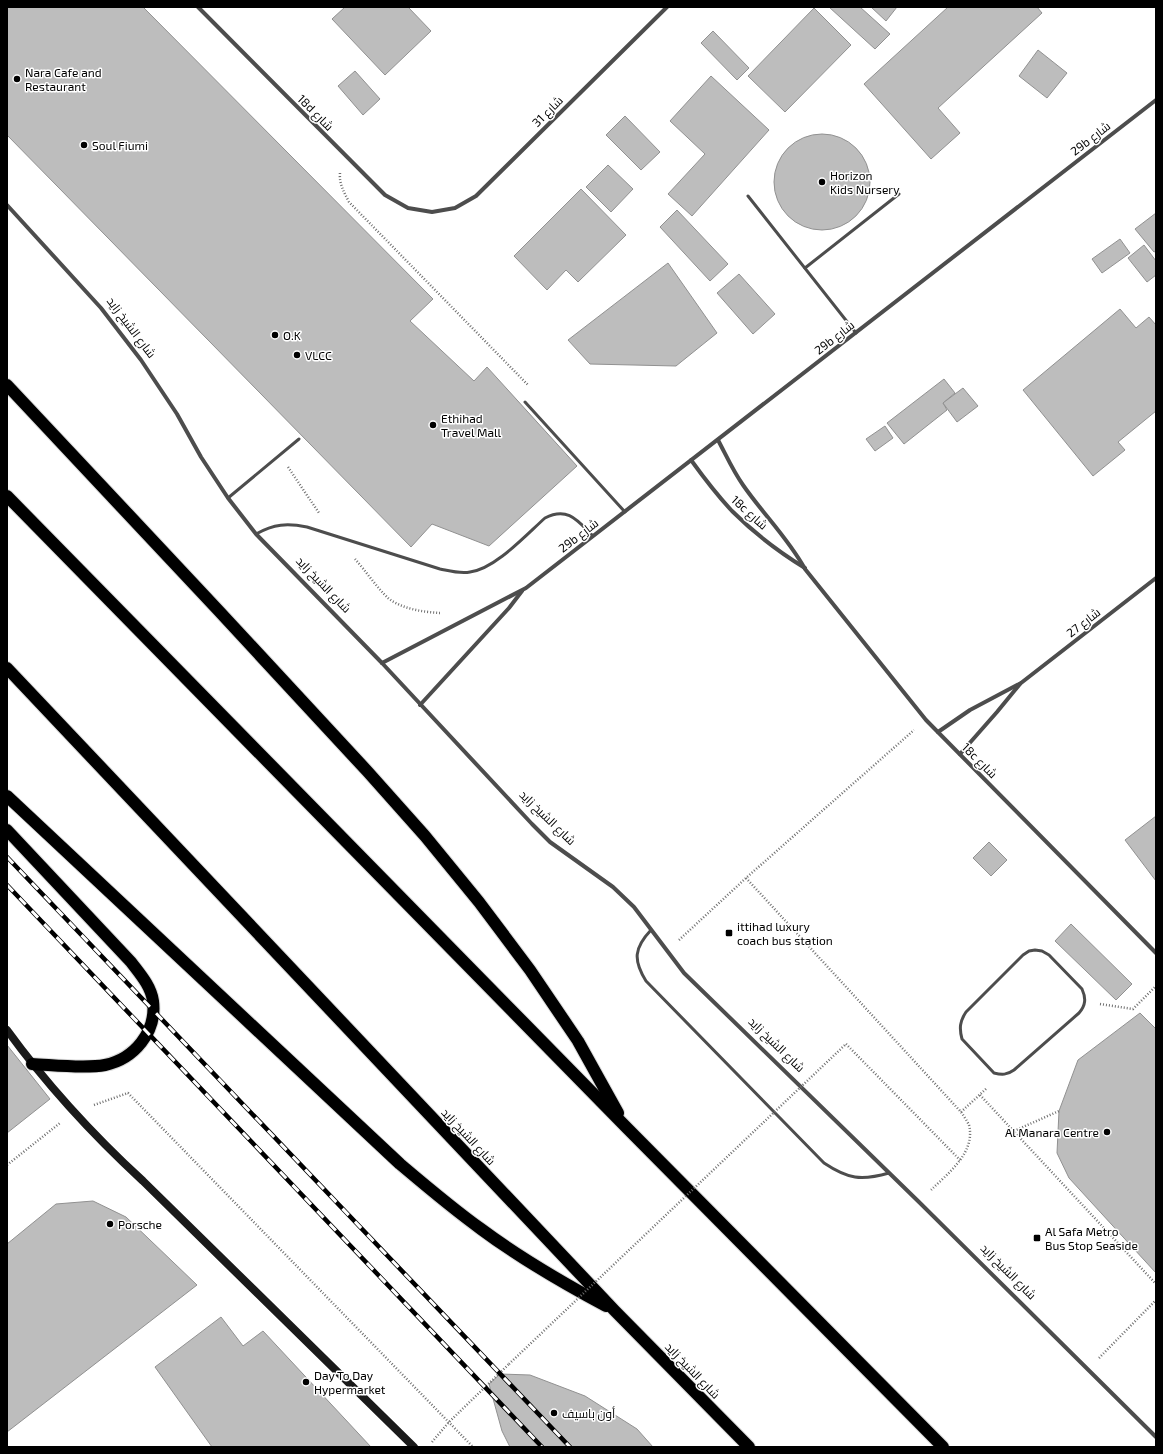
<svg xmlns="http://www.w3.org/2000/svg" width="1163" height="1454" font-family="'Exo 2',Cairo,sans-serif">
<rect width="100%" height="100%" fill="#fff"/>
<g fill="#bdbdbd" stroke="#919191">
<polygon points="7,7 143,7 433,299 410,321 474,381 487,367 577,466 489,546 432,524 411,547 7,135"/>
<polygon points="345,7 408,7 431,31 385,75 332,19"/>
<polygon points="829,7 860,7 890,34 875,49"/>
<polygon points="871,7 897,7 886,21"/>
<polygon points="948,7 1037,7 1042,13 938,108 960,133 931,159 864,84"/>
<polygon points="814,8 851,45 785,112 748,76"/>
<polygon points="713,31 749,68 737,80 701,43"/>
<polygon points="1038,50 1067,73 1047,98 1019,76"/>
<polygon points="355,71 380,99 363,115 338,86"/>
<polygon points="711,76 769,130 692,216 668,194 705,154 670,121"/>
<polygon points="625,116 660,152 641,170 606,135"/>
<circle cx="822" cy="182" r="48"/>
<polygon points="608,165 633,189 611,212 586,187"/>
<polygon points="581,189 626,235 578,282 566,270 547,290 514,256"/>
<polygon points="677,210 728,264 710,281 660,227"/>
<polygon points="1156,213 1156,251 1154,252 1135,229"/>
<polygon points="1120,239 1130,253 1102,273 1092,259"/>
<polygon points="1144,245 1156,261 1156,275 1147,282 1128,258"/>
<polygon points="668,263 717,333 676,366 590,364 568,340"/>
<polygon points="739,274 775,314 753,334 717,293"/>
<polygon points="1120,309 1136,328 1149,317 1156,325 1156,411 1118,442 1125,450 1093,476 1023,390"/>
<polygon points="944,379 955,393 943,403 947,410 904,444 887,423"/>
<polygon points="963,388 978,406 957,422 943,403"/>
<polygon points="885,426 893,438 875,451 866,439"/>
<polygon points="1156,816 1156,881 1125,840"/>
<polygon points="989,842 1007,860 991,876 973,858"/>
<polygon points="1071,924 1132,984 1116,1000 1055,941"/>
<polygon points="1140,1013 1156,1029 1156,1273 1069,1178 1057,1153 1059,1111 1078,1060"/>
<polygon points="7,1045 50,1099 7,1133"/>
<polygon points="93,1201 126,1217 197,1285 7,1432 7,1244 56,1204"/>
<polygon points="221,1317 243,1346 263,1331 371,1447 212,1447 155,1367"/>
<polygon points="500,1374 530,1375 585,1396 637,1429 653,1447 510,1447 502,1431 489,1384"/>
</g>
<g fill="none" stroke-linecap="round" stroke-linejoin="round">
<g stroke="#dbdbdb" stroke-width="14">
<g id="highway">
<polyline points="7,385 218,610 368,772 425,836 479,902 530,970 578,1041 618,1113"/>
<polyline points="7,496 627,1128 943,1447"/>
<polyline points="7,668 615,1311 749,1447"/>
<path d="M 7,796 L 400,1164 C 426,1186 453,1209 481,1229 C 520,1258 563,1283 606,1306"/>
<path d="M 7,830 L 131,962 C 140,974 151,986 153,1001 C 157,1032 134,1059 105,1065 C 85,1069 53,1065 32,1064"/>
</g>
</g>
<g stroke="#6f6f6f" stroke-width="2.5" stroke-dasharray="1 2" stroke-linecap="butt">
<path d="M 340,173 C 339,184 344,192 349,202 L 528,385"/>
<polyline points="288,467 319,513"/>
<path d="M 355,559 C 365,570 378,589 388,598 C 402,609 423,612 440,613"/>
<path d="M 746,878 L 961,1112 C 964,1116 967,1121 969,1125 C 976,1153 947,1174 930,1191"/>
<polyline points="679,940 746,878 914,730"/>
<polyline points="1100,1004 1133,1009 1156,986"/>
<polyline points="846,1044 961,1161"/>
<polyline points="980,1095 1156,1284"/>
<polyline points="94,1105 128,1093 473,1447"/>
<polyline points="961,1112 987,1088"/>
<polyline points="1014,1131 1059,1111"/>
<polyline points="7,1165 60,1123"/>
<polyline points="1099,1358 1156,1300"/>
<polyline points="432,1442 449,1422 509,1364"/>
</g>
<g stroke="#4d4d4d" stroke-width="3">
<polyline points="748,196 856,333"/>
<polyline points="805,268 899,194"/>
<polyline points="525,402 625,512"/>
<polyline points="228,498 299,439"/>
<path d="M 256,534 C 274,524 287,523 307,527 L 440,569 C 450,571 460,574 470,572 C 495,569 526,535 545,518 C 568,506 578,521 593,536"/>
<path d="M 651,930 C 634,948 633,960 646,981 L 824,1163 C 848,1179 861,1181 889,1173"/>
<path d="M 1035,950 L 1042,951 L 1049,955 L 1082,989 C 1086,998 1086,1005 1079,1013 L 1014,1070 C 1007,1075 1002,1075 994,1073 L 962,1039 C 959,1028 960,1021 966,1012 L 1023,955 L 1029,951 Z"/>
</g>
<g stroke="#4d4d4d" stroke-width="4">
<polyline points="198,7 385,195 408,208 432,212 455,208 476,196 667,7"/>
<polyline points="7,205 101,308 141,360 177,414 201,457 228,498 256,534 382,663 532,824 550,842 613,887 634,907 684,973 919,1202 1156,1437"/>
<path d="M 718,440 C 726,455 733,471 743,485 C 763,514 788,538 805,569 L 926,720 L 1156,953"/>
<path d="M 691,460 C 704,478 717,495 732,511 C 753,532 779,552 805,568"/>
<polyline points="382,663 526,588 1156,100"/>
<polyline points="420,705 509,608 522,591"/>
<polyline points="938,732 970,710 1021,683 1156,578"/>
<polyline points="960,754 997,712 1020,684"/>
</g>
<path stroke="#1a1a1a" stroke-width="8" d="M 7,1030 C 47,1085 93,1135 143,1181 L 414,1447"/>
<use href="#highway" stroke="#000" stroke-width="12"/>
<g stroke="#000" stroke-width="4.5">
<g id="rail">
<polyline points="7,857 570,1447"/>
<polyline points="7,885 542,1447"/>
</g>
</g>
<use href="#rail" stroke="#fff" stroke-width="3" stroke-dasharray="9" stroke-linecap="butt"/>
<polyline stroke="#6f6f6f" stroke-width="2.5" stroke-dasharray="1 2" stroke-linecap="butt" points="509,1364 846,1044"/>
</g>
<g fill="#000" stroke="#fff" stroke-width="1.5">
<circle cx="17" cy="79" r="4"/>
<circle cx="84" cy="145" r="4"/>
<circle cx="822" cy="182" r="4"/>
<circle cx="275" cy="335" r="4"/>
<circle cx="297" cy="355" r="4"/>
<circle cx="433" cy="425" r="4"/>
<rect x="725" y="929" width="8" height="8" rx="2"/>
<circle cx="1107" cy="1132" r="4"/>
<circle cx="110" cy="1224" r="4"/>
<rect x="1033" y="1234" width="8" height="8" rx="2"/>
<circle cx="306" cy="1382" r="4"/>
<circle cx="554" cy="1413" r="4"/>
</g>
<g text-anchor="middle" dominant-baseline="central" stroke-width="3" stroke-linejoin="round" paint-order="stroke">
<g font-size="12" fill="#000" stroke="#fff" text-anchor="start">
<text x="25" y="72">Nara Cafe and<tspan x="25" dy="14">Restaurant</tspan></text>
<text x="92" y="145">Soul Fiumi</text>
<text x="830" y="175">Horizon<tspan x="830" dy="14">Kids Nursery</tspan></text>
<text x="283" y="335">O.K</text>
<text x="305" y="355">VLCC</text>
<text x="441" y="418">Ethihad<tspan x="441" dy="14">Travel Mall</tspan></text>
<text x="737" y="926">ittihad luxury<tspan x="737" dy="14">coach bus station</tspan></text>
<text x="1099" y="1132" text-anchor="end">Al Manara Centre</text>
<text x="118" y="1224">Porsche</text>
<text x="1045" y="1231">Al Safa Metro<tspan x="1045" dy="14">Bus Stop Seaside</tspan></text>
<text x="314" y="1375">Day To Day<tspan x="314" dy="14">Hypermarket</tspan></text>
<text x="562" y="1413">أون باسيف</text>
</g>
<g font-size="12" fill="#000" stroke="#fff">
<text transform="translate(547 111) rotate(-45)">شارع 31</text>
<text transform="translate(316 112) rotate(45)">18d شارع</text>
<text transform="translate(1090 138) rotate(-38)">29b شارع</text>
<text transform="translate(132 327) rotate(53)">شارع الشيخ زايد</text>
<text transform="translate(834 337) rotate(-38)">29b شارع</text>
<text transform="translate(750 512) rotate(42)">18c شارع</text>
<text transform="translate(578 535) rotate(-38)">29b شارع</text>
<text transform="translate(324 584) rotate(46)">شارع الشيخ زايد</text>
<text transform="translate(1083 622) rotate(-38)">شارع 27</text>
<text transform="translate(980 760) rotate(45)">18c شارع</text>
<text transform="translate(548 817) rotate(44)">شارع الشيخ زايد</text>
<text transform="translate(777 1044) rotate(44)">شارع الشيخ زايد</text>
<text transform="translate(469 1136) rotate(47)">شارع الشيخ زايد</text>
<text transform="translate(1009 1271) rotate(45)">شارع الشيخ زايد</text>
<text transform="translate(693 1370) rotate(46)">شارع الشيخ زايد</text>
</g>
</g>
<rect width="1163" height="1454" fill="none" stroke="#000000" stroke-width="16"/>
</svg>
